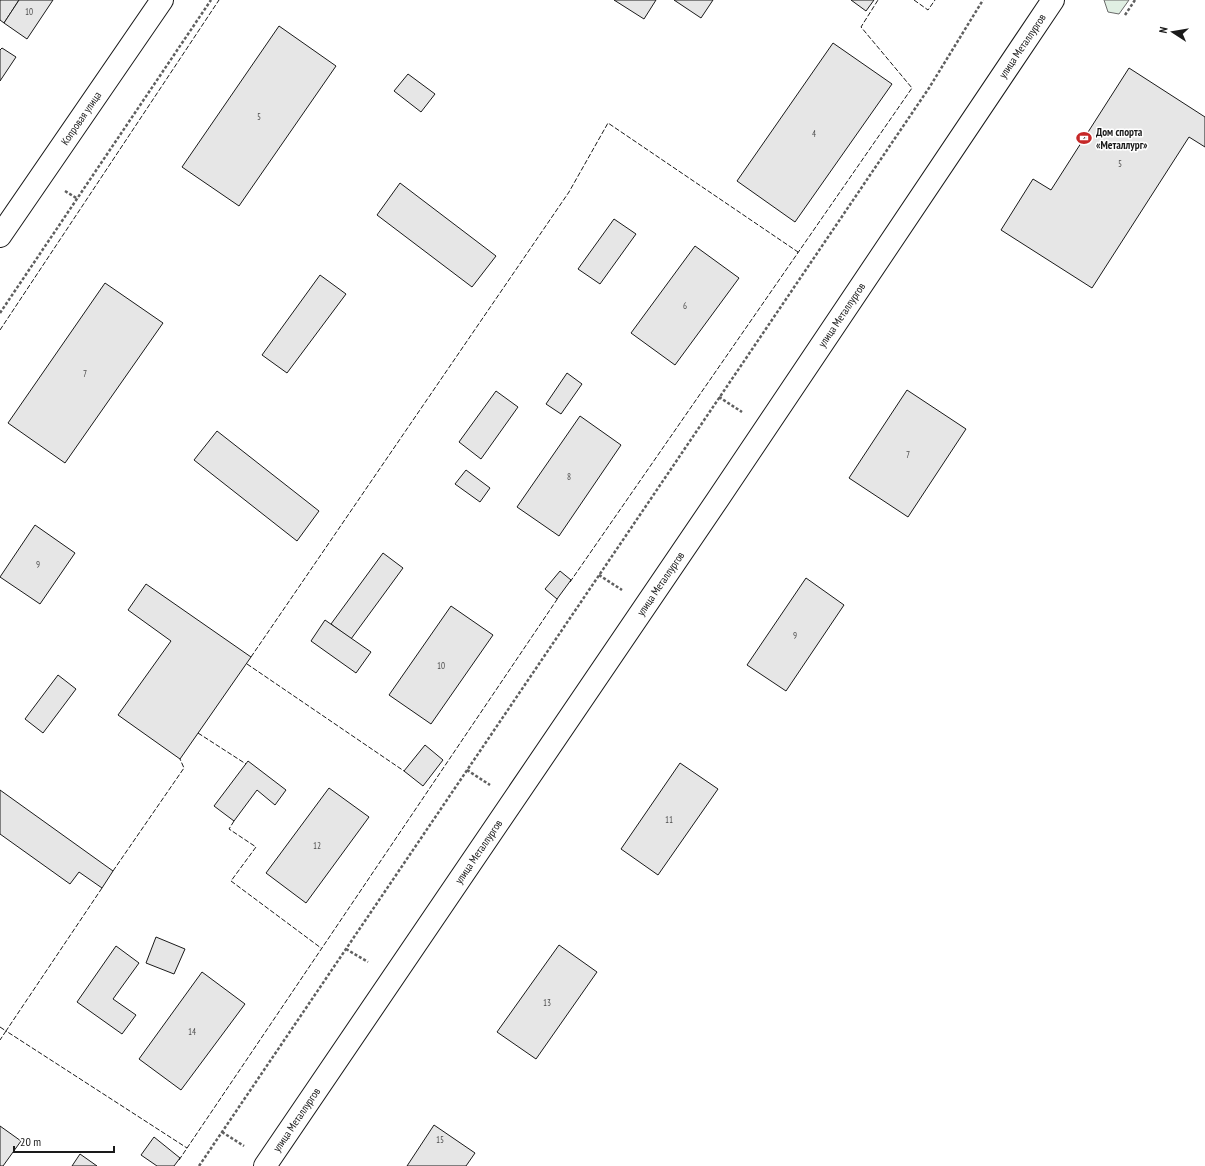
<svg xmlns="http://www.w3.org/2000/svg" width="1205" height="1166" font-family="'PT Sans Narrow',sans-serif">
<rect width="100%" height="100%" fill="#fff"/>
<polygon fill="#e0efe3" stroke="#6a6a6a" points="1104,0 1129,0 1119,14 1108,12"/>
<g fill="#e6e6e6" stroke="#1a1a1a">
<polygon points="0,0 19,0 4,23 0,20"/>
<polygon points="19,0 53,0 27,39 4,23"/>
<polygon points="614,0 656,0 644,19"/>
<polygon points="674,0 713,0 701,18"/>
<polygon points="851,0 874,0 866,11"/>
<polygon points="279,26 336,66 239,206 182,167"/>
<polygon points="833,43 892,84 795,222 737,181"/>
<polygon points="2,48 16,57 0,81 0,50"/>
<polygon points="1129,68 1205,117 1205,147 1189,137 1092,288 1001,230 1033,179 1051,190"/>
<polygon points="408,74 435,94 421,112 394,91"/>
<polygon points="400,183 496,256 472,287 377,215"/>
<polygon points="614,219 636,234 600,284 578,269"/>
<polygon points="695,246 739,278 675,365 631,333"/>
<polygon points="320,275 346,294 287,373 262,355"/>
<polygon points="105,283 163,323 65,463 8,423"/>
<polygon points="567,373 582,384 561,414 546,404"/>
<polygon points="907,390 966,429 908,517 849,478"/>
<polygon points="496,391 518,407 481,459 459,442"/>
<polygon points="580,416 621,445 559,536 517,507"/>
<polygon points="217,431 319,511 297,541 194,460"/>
<polygon points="466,470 490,488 480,502 455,484"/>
<polygon points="35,525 75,553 40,604 0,577"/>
<polygon points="383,553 403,568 351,639 331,624"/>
<polygon points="560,571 571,580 557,599 545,589"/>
<polygon points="806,578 844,605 786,691 747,665"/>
<polygon points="146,584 251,657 180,759 118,715 171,641 128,610"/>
<polygon points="451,606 493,635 431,724 389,695"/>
<polygon points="325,620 371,652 356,673 311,641"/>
<polygon points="58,675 76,689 43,733 25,719"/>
<polygon points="425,745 443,760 423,786 404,771"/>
<polygon points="248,761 286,790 275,805 257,790 234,821 214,806"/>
<polygon points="680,763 718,789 658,875 621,849"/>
<polygon points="329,788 369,817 306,903 266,873"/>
<polygon points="0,790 113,871 102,888 79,872 70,884 0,834"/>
<polygon points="156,937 185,949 174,974 146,963"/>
<polygon points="559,945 597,972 536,1059 497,1032"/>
<polygon points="116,946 139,963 113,999 136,1015 122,1034 77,1002"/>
<polygon points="202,972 245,1004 181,1090 139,1059"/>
<polygon points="434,1125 475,1153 466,1166 407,1166"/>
<polygon points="0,1126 21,1141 3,1166 0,1166"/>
<polygon points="154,1137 180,1158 174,1166 157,1166 141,1155"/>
<polygon points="80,1154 97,1166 72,1166"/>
</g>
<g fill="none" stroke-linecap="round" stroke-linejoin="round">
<g stroke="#1a1a1a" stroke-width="24">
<g id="minor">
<path id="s1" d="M 0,236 L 162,0"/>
<path id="s2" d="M 265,1166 L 718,499 L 1053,0"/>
</g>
</g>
<g stroke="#5f5f5f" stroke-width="2.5" stroke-dasharray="3 2" stroke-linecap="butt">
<polyline points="1125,15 1135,0"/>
<polyline points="65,191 78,199"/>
<polyline points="0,313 211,0"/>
<polyline points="719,397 742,412"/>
<polyline points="599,575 622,590"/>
<polyline points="467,770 490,785"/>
<polyline points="346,949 368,962"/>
<polyline points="222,1132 244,1146"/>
<polyline points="199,1166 929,88 983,0"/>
</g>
<use href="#minor" stroke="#fff" stroke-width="22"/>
<g stroke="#1a1a1a" stroke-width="1" stroke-dasharray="5 2" stroke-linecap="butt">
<polyline points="914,0 928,10 935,0"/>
<polyline points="0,330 219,0"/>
<polyline points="570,582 912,88 861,27 878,0"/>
<polyline points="251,657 569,192 608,123 798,252 797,254"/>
<polyline points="247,664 404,771"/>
<polyline points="198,733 246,764"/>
<polyline points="234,821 229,829 256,847 231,881 321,948"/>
<polyline points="113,871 184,768 180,759"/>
<polyline points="102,888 6,1031 187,1148"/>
<polyline points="0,1027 6,1031 0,1040"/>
<polyline points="179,1160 558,598"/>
</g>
</g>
<defs>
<g id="stadium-bare" transform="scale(1.2)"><path d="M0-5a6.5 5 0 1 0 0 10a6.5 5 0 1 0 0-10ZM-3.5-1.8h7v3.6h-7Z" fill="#c62828" stroke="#fff" stroke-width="2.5" paint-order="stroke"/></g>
</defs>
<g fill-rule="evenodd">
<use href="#stadium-bare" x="1084" y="138"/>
</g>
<g text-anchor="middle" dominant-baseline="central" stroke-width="3" stroke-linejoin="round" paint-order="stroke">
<g font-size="9" fill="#4d4d4d">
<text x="29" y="11">10</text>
<text x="259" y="116">5</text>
<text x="814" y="133">4</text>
<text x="1120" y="163">5</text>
<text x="685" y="305">6</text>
<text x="85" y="373">7</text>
<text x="908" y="454">7</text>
<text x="569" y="476">8</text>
<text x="38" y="564">9</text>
<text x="795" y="635">9</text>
<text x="441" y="665">10</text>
<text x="669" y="819">11</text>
<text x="317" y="845">12</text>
<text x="547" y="1002">13</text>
<text x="192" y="1031">14</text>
<text x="440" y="1139">15</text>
</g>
<g font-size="11" fill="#1a1a1a" stroke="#fff">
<text stroke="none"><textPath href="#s2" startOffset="1352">улица Металлургов</textPath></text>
<text stroke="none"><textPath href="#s1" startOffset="143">Копровая улица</textPath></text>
<text stroke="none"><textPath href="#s2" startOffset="1028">улица Металлургов</textPath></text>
<text stroke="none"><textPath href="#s2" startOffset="704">улица Металлургов</textPath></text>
<text stroke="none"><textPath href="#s2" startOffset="380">улица Металлургов</textPath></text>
<text stroke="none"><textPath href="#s2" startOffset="56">улица Металлургов</textPath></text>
</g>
<g font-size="11" font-weight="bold" fill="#1a1a1a" stroke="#fff" text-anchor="start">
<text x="1096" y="132">Дом спорта<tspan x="1096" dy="13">«Металлург»</tspan></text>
</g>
</g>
<g transform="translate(1173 32) rotate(282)" stroke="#ffffff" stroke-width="3" paint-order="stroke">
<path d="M0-3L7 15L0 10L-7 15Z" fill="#1a1a1a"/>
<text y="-6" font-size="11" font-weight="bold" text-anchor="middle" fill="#1a1a1a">N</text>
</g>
<path d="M14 1146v6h100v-6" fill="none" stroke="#1a1a1a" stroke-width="2"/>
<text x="20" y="1146" font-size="12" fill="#1a1a1a" stroke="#ffffff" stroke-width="3" paint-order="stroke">20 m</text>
</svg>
